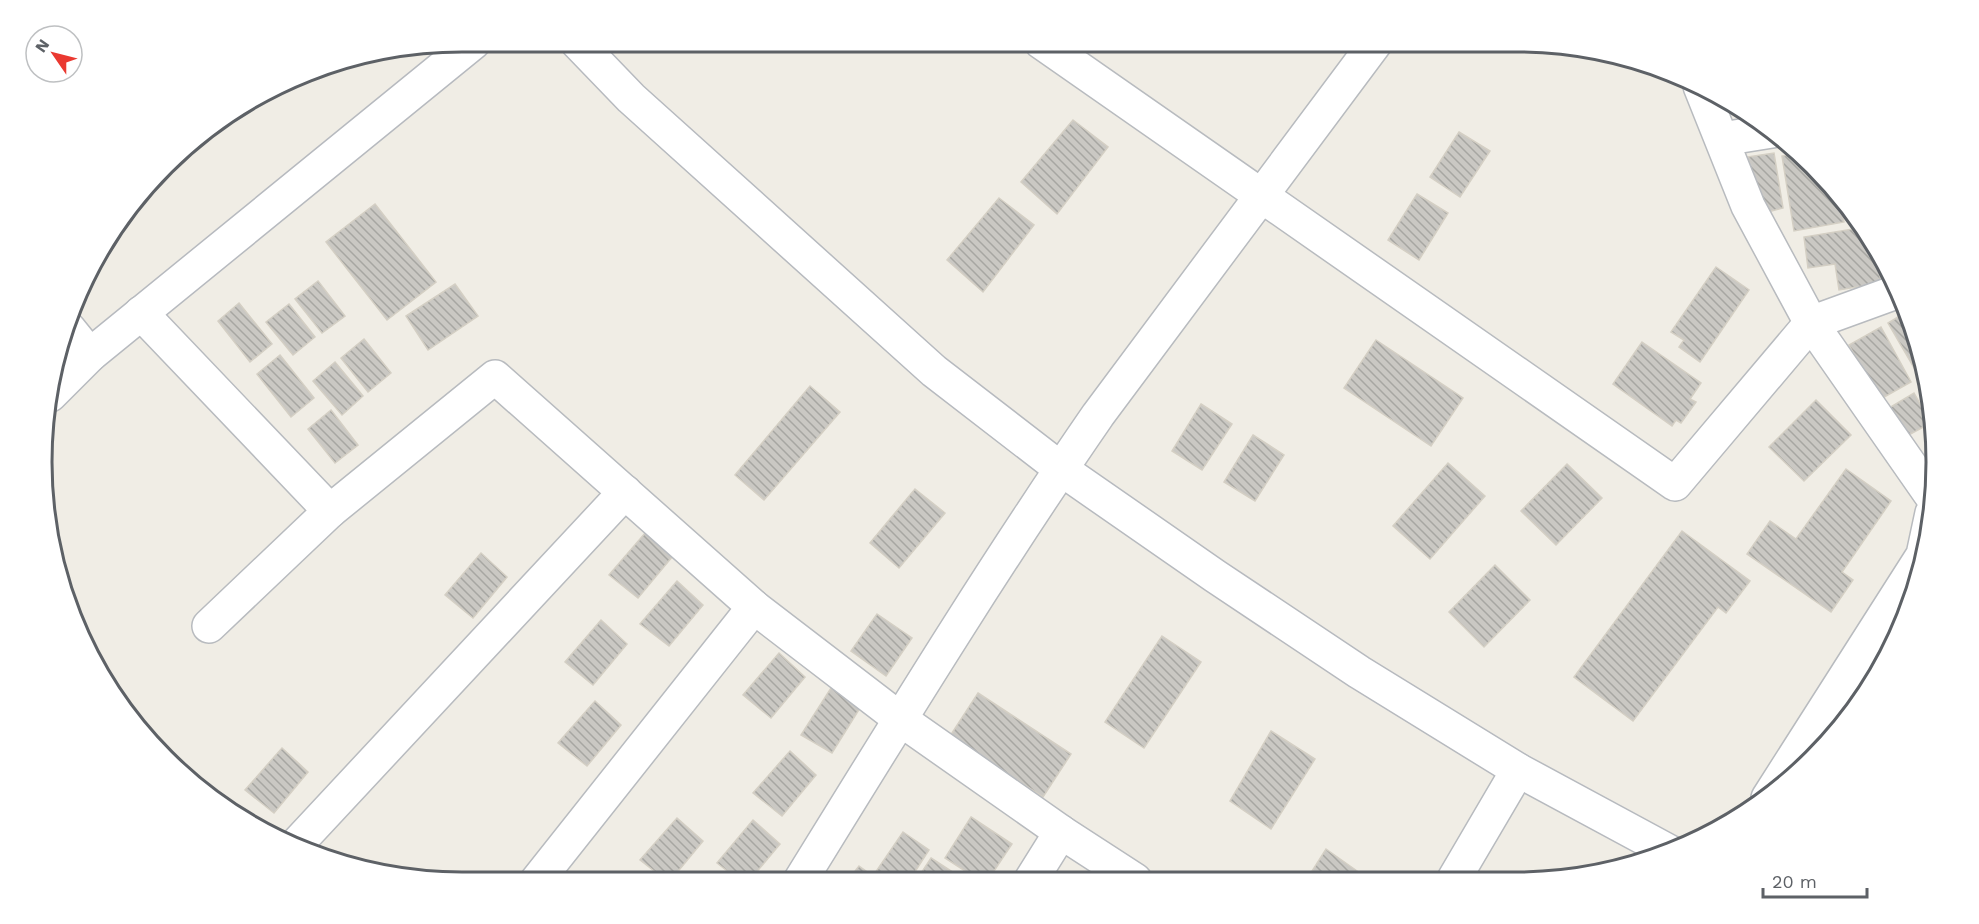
<svg xmlns="http://www.w3.org/2000/svg" width="1979" height="924" font-family="'Work Sans',sans-serif">
<defs>
<pattern id="building-back-hatch" width="6" height="6" patternUnits="userSpaceOnUse" patternTransform="scale(1.5)"><rect width="6" height="6" fill="#cac8c3"/><path d="M-1 5l2 2M0 0l6 6M5-1l2 2" fill="none" stroke="#a7a6a2"/></pattern>
</defs>
<rect width="100%" height="100%" fill="#f0ede5"/>
<g fill="url(#building-back-hatch)" stroke="#d4cfc4" stroke-width="1.5">
<polygon points="1073,120 1108,147 1057,214 1021,182"/>
<polygon points="1459,132 1490,151 1460,197 1430,177"/>
<polygon points="1774,153 1783,208 1760,214 1740,158"/>
<polygon points="1800,153 1814,165 1840,197 1844,222 1794,231 1782,156"/>
<polygon points="1417,194 1448,213 1419,260 1388,240"/>
<polygon points="999,198 1034,225 983,292 947,260"/>
<polygon points="375,204 436,282 387,320 326,242"/>
<polygon points="1865,227 1875,245 1881,283 1839,290 1835,264 1808,268 1804,237"/>
<polygon points="1716,267 1749,290 1700,362 1679,347 1684,340 1671,332"/>
<polygon points="318,281 345,316 322,333 295,299"/>
<polygon points="455,284 478,316 428,350 406,316"/>
<polygon points="239,303 272,344 250,362 218,321"/>
<polygon points="289,304 315,337 293,355 266,322"/>
<polygon points="1908,311 1925,368 1917,373 1888,323"/>
<polygon points="1881,327 1911,382 1879,400 1849,345"/>
<polygon points="364,339 391,373 368,392 341,358"/>
<polygon points="1376,340 1463,398 1431,446 1344,388"/>
<polygon points="1642,342 1701,383 1690,399 1696,402 1681,423 1676,420 1672,426 1613,384"/>
<polygon points="280,355 314,398 291,417 257,374"/>
<polygon points="335,362 363,396 342,415 313,381"/>
<polygon points="810,386 840,412 764,500 735,475"/>
<polygon points="1914,393 1931,423 1905,437 1889,408"/>
<polygon points="1816,400 1851,435 1804,481 1769,447"/>
<polygon points="1201,404 1232,424 1202,470 1172,451"/>
<polygon points="331,410 358,445 335,463 308,429"/>
<polygon points="1253,435 1284,455 1255,501 1224,482"/>
<polygon points="1448,463 1485,496 1430,559 1393,526"/>
<polygon points="1567,464 1602,498 1556,545 1521,511"/>
<polygon points="1846,469 1891,501 1842,572 1853,580 1831,612 1747,554 1770,521 1796,539"/>
<polygon points="915,489 945,513 899,568 870,543"/>
<polygon points="1682,531 1750,581 1726,613 1718,607 1633,721 1574,677"/>
<polygon points="646,532 672,557 638,598 609,575"/>
<polygon points="481,553 507,577 473,618 445,595"/>
<polygon points="1495,565 1530,600 1484,647 1449,612"/>
<polygon points="677,581 703,605 669,646 640,624"/>
<polygon points="877,614 912,638 886,676 851,651"/>
<polygon points="601,620 627,644 593,685 565,662"/>
<polygon points="1162,636 1201,662 1144,748 1105,722"/>
<polygon points="779,653 805,677 771,718 743,695"/>
<polygon points="831,688 860,708 832,753 801,735"/>
<polygon points="978,693 1071,754 1043,797 950,736"/>
<polygon points="595,701 621,725 587,766 558,743"/>
<polygon points="1271,731 1315,759 1271,829 1230,801"/>
<polygon points="282,748 308,772 274,813 245,790"/>
<polygon points="790,751 816,775 782,816 753,793"/>
<polygon points="971,817 1012,844 988,880 979,880 945,858"/>
<polygon points="677,818 703,841 670,881 667,881 640,860"/>
<polygon points="753,820 780,844 749,881 740,881 717,863"/>
<polygon points="903,832 929,850 909,881 886,881 875,873"/>
<polygon points="1326,849 1367,878 1366,879 1307,879"/>
<polygon points="931,858 965,880 916,881"/>
<polygon points="859,866 880,881 832,881 838,872 849,879"/>
</g>
<g fill="none" stroke-linecap="round" stroke-linejoin="round">
<g stroke="#b8bbbf" stroke-width="36">
<g id="street">
<polyline points="1041,42 1675,484 1811,323 1899,291"/>
<polyline points="1700,86 1748,206 1811,323 1933,498"/>
<polyline points="1722,139 1772,131"/>
<polyline points="141,313 330,511"/>
<polyline points="69,329 90,355"/>
<polyline points="209,626 330,511 495,377 754,607 900,719 1061,832 1135,880"/>
<polyline points="1768,798 1923,555 1932,513"/>
<polyline points="295,846 625,492"/>
<polyline points="1454,879 1518,770"/>
<polyline points="1031,880 1061,832"/>
<path d="M 800,881 C 897,724 993,567 1098,415 L 1376,42"/>
<polyline points="536,882 754,607"/>
</g>
</g>
<g stroke="#b7babf" stroke-width="36">
<g id="secondary">
<polyline points="577,42 631,98 934,371 1061,469 1215,576 1359,672 1518,770 1670,852"/>
<polyline points="50,395 90,355 474,42"/>
</g>
</g>
<use href="#street" stroke="#fff" stroke-width="33"/>
<use href="#secondary" stroke="#fff" stroke-width="33"/>
</g>
<path d="M0 0H1979V924H0ZM462 52H1516A410 410 0 0 1 1926 462V462A410 410 0 0 1 1516 872H462A410 410 0 0 1 52 462V462A410 410 0 0 1 462 52Z" fill="#fff" fill-rule="evenodd"/>
<path fill="none" stroke="#5d6166" stroke-width="3" d="M462 52H1516A410 410 0 0 1 1926 462V462A410 410 0 0 1 1516 872H462A410 410 0 0 1 52 462V462A410 410 0 0 1 462 52Z"/>
<g transform="translate(54 54) rotate(305)"><circle r="28" fill="#ffffff" stroke="#bec0c2" stroke-width="1.5"/>
<path d="M0-4.5L10 22L0 15L-10 22Z" fill="#ea3931"/>
<text y="-9" font-size="16" font-weight="bold" text-anchor="middle" fill="#5d6166">N</text>
</g>
<path d="M1763 888v9h104v-9" fill="none" stroke="#5d6166" stroke-width="3"/>
<text x="1772" y="888" font-size="18" fill="#5d6166" stroke="#ffffff" stroke-width="4.5" paint-order="stroke">20 m</text>
</svg>
